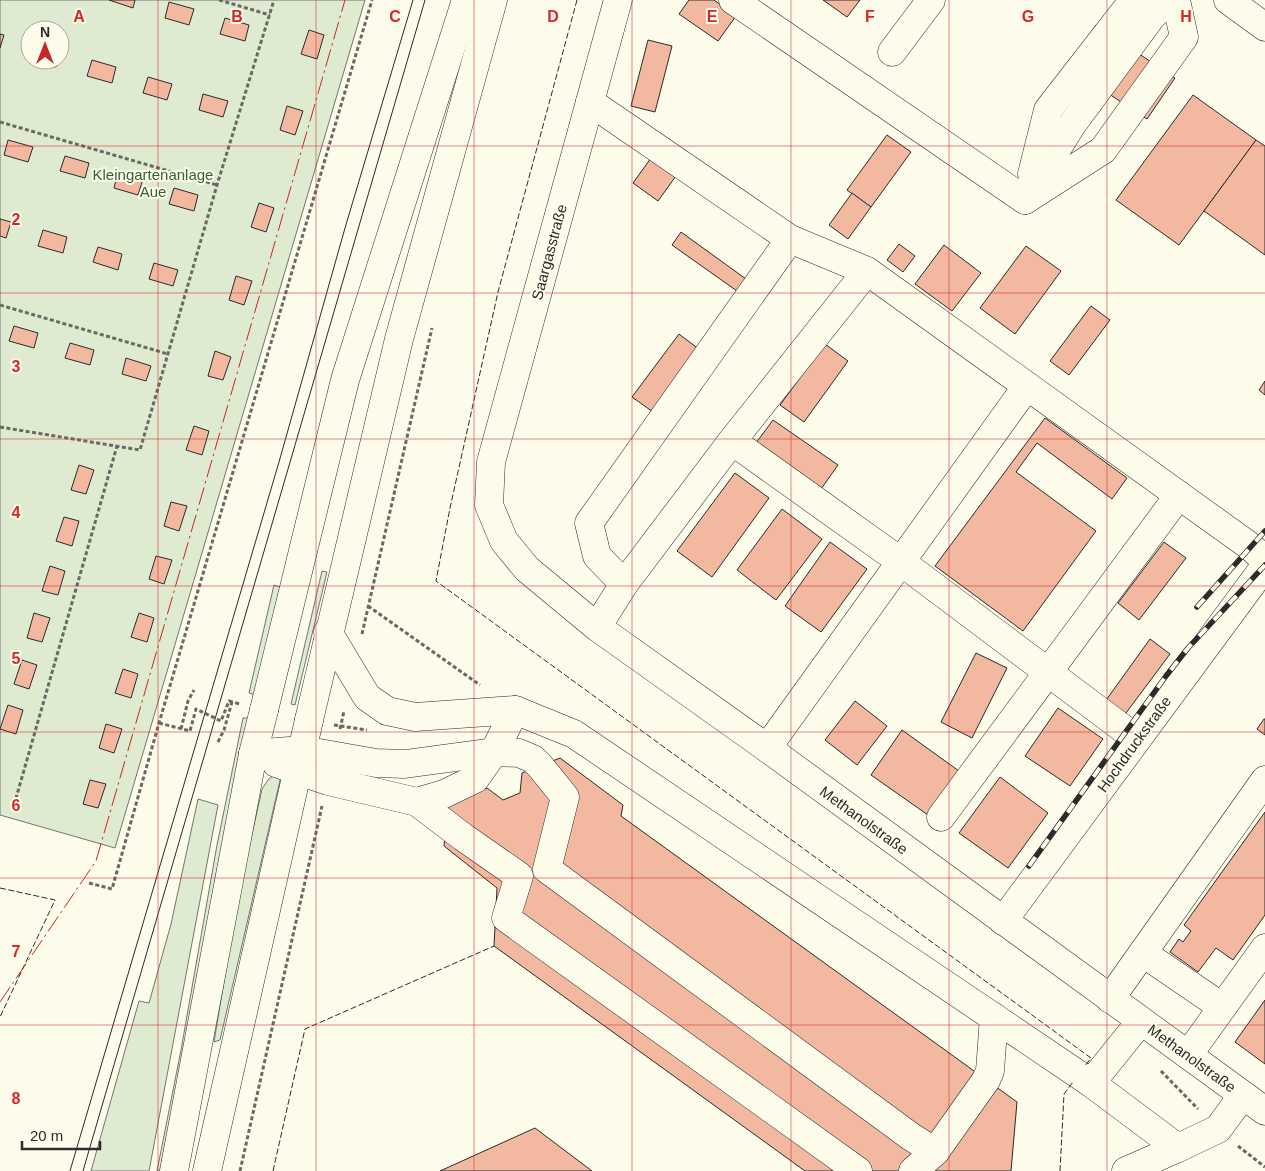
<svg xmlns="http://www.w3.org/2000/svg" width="1265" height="1171" font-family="Arial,sans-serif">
<rect width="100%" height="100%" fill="#fdfbea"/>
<g fill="#deebd1" stroke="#74746e" fill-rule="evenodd">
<path d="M 0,0 L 365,0 L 115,848 L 0,815 ZM 30,30 L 60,30 L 60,60 L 30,60 Z"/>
<polygon points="322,571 327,572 295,705 291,704"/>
<polygon points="274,585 280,587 255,695 249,693"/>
<polygon points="243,718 249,718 217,870 185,1052 162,1171 157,1171 181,1050 217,845"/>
<polygon points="273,776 281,776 220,1040 214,1042 237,903 262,789 268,780"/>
<polygon points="198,799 218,805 149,1171 91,1171 139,1001 149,1003 171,924"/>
</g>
<g fill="#f2b8a0" stroke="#2b2b2b">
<polygon points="109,0 135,0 133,8"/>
<polygon points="689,0 714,0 736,16 718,41 679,14"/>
<polygon points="823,0 860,0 847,17"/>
<polygon points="169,2 194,9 189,25 165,18"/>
<polygon points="225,18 249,25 245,41 220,34"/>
<polygon points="1096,25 1175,78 1147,119 1068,67"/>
<polygon points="309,30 324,35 317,59 301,54"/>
<polygon points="0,34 4,35 0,48"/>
<polygon points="648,40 672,46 655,112 631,106"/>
<polygon points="32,60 58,60 56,67"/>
<polygon points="92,60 116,67 112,83 87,76"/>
<polygon points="148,77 172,84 167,100 143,93"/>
<polygon points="203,94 228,101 223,117 199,110"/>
<polygon points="1193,95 1256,140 1179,245 1116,200"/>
<polygon points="287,106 303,111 295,135 280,130"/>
<polygon points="887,135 911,152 871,207 847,190"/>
<polygon points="8,140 33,147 28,162 4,155"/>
<polygon points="1256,140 1265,146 1265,255 1204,211"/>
<polygon points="65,156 89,163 85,178 60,171"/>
<polygon points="651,158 676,176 658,201 633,183"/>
<polygon points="118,172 143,179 138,195 114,188"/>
<polygon points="174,188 198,195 194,211 169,204"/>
<polygon points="852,193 871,207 848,239 829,225"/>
<polygon points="259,203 274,208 266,232 251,227"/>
<polygon points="0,219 11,222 6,238 0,236"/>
<polygon points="43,230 67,237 63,253 38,246"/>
<polygon points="681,232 746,279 737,291 672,245"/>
<polygon points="899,244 915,256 903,272 887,260"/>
<polygon points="944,245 981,273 952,311 915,284"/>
<polygon points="1026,246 1061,271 1015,334 980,308"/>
<polygon points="98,247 122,254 118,270 93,262"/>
<polygon points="154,263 178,270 173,286 149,279"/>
<polygon points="236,276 252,281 244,305 229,300"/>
<polygon points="1091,306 1110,320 1069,375 1050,361"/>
<polygon points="14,326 38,333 34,348 9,341"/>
<polygon points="679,334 700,350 653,412 632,397"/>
<polygon points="70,343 94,350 90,365 65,358"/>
<polygon points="825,344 848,361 804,422 780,405"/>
<polygon points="215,351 231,357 223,380 208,376"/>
<polygon points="126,358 151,366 146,381 122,374"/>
<polygon points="1265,381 1265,395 1259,390"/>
<polygon points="1045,418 1127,478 1112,499 1037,443 1016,472 1096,531 1023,631 935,566"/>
<polygon points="773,420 838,465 821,489 756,443"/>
<polygon points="194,426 209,431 202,455 186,450"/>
<polygon points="79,465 94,470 86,494 71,490"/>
<polygon points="735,473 769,498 712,577 677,551"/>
<polygon points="171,502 187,506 179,531 164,526"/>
<polygon points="782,509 822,539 776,600 737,570"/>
<polygon points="64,517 79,521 72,546 56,541"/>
<polygon points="830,542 867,569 821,632 785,606"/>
<polygon points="1164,542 1186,558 1139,620 1118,603"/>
<polygon points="156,556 172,560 164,584 149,579"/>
<polygon points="50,566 65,571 58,595 42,591"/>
<polygon points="34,613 50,618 42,642 27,638"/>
<polygon points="139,613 154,618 147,642 131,637"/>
<polygon points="1150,639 1170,654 1123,717 1104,703"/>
<polygon points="976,653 1007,668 972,738 941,722"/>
<polygon points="22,660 37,665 29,689 14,684"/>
<polygon points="123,669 138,674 131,698 115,693"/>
<polygon points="855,701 887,726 857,765 825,740"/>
<polygon points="8,705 23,710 16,734 0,729"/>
<polygon points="1058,708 1103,739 1070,786 1025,756"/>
<polygon points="1264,719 1265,719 1265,735 1257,729"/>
<polygon points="106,724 122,729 114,753 99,748"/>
<polygon points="902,730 959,771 928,815 871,775"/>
<polygon points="560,758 623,805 621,816 1017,1102 1011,1171 805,1171 494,946 497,888 444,846 448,805 487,788 503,800 520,793 522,773"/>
<polygon points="1000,777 1048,813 1008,868 959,833"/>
<polygon points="90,780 106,784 98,808 83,804"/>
<polygon points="1265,812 1265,915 1233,960 1216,948 1198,972 1170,952 1179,939 1183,942 1191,931 1184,925"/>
<polygon points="1265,1000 1265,1064 1235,1042"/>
<polygon points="535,1128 592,1171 440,1171"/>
</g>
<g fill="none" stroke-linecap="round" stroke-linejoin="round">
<g stroke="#2b2b2b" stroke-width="29">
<g id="minor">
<polyline points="618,0 491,462 489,505 504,541 527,569 597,627 767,748 1265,1111"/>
<polyline points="733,0 1025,200"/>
<polyline points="1169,0 1152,16 1071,126 1025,200 1103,150 1184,37 1176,0"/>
<polyline points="1228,0 1265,27"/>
<polyline points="892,52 931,0"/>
<polyline points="590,102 790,239 867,271 1251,547 1265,560"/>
<polyline points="1032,174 1048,110 1132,2 1142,0"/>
<polyline points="732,441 900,561 1137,739"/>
<polyline points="624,584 597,556 589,523 790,239"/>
<polyline points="597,627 624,584 732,441 867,271"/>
<polyline points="328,632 367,697 387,711 415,717 515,710 574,734 1091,1083"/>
<polyline points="767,748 1027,386"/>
<polyline points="253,754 302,750 376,763 405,764 494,752 519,753 533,759 540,766 565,797 547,869 910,1136 935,1152"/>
<polyline points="276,763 328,781 417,802 463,837 519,876 506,918 858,1171"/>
<polyline points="417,802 444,794 475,779 494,752 515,710"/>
<polyline points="941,817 1179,495"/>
<polyline points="1003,921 1265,566"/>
<polyline points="1143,953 1222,1007"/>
<polyline points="1110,999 1265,780"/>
<polyline points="1141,1021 1091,1083 1178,1148 1218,1129 1243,1095"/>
<polyline points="1188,1055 1265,948"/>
<polyline points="913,1171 935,1152 986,1080 990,1071 994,1017"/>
<polyline points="1126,1171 1178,1148"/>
</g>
</g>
<g stroke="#2b2b2b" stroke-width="29">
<g id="major">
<polyline points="174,1171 253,754 264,710"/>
<polyline points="207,1171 309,720"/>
</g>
</g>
<g stroke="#2b2b2b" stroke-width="29">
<g id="highway">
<polyline points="264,710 345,380 466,0"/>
<polyline points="309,720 399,339 493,0"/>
</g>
</g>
<g stroke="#6a6964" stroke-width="3" stroke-dasharray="4 2.5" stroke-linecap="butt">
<polyline points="219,0 270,15"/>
<polyline points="0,122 217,185"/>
<polyline points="0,305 168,354"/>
<polyline points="0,427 140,450 217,185 274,0"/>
<polyline points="368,606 480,685"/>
<polyline points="362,634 432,328"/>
<polyline points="159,723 190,731 196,709 221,721 229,701 240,704"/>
<polyline points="334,725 367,730"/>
<polyline points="181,729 188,701 194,690"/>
<polyline points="340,729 344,711"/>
<polyline points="218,742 224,730 232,702"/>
<polyline points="14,805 117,446"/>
<polyline points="89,883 112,889 159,723 372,0"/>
<polyline points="1161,1071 1198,1109"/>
<polyline points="1238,1146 1265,1167"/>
<polyline points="240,1171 322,806"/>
</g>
<use href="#minor" stroke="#fdfbea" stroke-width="28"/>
<use href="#major" stroke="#fdfbea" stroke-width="28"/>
<use href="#highway" stroke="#fdfbea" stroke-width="28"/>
<g stroke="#2b2b2b" stroke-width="1">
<polyline points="70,1171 279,462 345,228 413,0"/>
<polyline points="83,1171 425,0"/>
</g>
<g stroke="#2b2b2b" stroke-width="5.5">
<g id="rail">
<polyline points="1197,607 1265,531"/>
<polyline points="1029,866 1166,676 1188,648 1265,565"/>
</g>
</g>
<use href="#rail" stroke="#fdfbea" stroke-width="4" stroke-dasharray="11" stroke-linecap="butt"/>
<g stroke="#2b2b2b" stroke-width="1" stroke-dasharray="6 2.5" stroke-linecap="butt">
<polyline points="577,0 498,292 450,508 436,581 1091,1058 1085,1066"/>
<polyline points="0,888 55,900 0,1017"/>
<polyline points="273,1171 305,1029 494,946"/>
<polyline points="1060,1171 1064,1094 1073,1082"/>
</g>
<polyline stroke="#c62828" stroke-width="1" stroke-dasharray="18 4 2.5 4" stroke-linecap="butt" points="0,1002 96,861 345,0"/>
</g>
<path fill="none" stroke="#d62828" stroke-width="1" stroke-opacity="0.55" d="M 158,0 L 158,1171M 316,0 L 316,1171M 474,0 L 474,1171M 632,0 L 632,1171M 791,0 L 791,1171M 949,0 L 949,1171M 1107,0 L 1107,1171M 0,146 L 1265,146M 0,293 L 1265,293M 0,439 L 1265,439M 0,586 L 1265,586M 0,732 L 1265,732M 0,878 L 1265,878M 0,1025 L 1265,1025"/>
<g text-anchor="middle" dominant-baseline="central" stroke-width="4" stroke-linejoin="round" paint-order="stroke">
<g font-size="15" fill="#34623c" stroke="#fdfbea">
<text x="153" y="174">Kleingartenanlage<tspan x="153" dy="17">Aue</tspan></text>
</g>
<g font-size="15" fill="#2b2b2b" stroke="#fdfbea">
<text transform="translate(549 252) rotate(-75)">Saargasstraße</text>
<text transform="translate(1134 744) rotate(-54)">Hochdruckstraße</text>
<text transform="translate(864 820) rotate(36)">Methanolstraße</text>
<text transform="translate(1192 1058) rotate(36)">Methanolstraße</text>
</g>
</g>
<g font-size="16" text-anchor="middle" font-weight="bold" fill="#d62828" stroke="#fdfbea" stroke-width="4" stroke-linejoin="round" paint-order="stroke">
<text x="79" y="22">A</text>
<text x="237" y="22">B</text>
<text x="395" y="22">C</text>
<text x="553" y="22">D</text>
<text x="712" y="22">E</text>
<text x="870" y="22">F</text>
<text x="1028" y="22">G</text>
<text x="1186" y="22">H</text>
<text x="16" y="225">2</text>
<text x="16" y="372">3</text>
<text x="16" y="518">4</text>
<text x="16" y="664">5</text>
<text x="16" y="811">6</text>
<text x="16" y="957">7</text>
<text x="16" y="1104">8</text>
</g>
<g transform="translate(45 45)"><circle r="24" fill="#fdfbea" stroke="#a9a89e"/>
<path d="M0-4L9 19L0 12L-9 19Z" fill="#c62828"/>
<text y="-8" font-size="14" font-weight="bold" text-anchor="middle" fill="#2b2b2b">N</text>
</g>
<path d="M22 1141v8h78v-8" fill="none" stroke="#2b2b2b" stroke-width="2.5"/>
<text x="30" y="1141" font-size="15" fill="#2b2b2b" stroke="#fdfbea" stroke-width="4" paint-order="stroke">20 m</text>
</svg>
